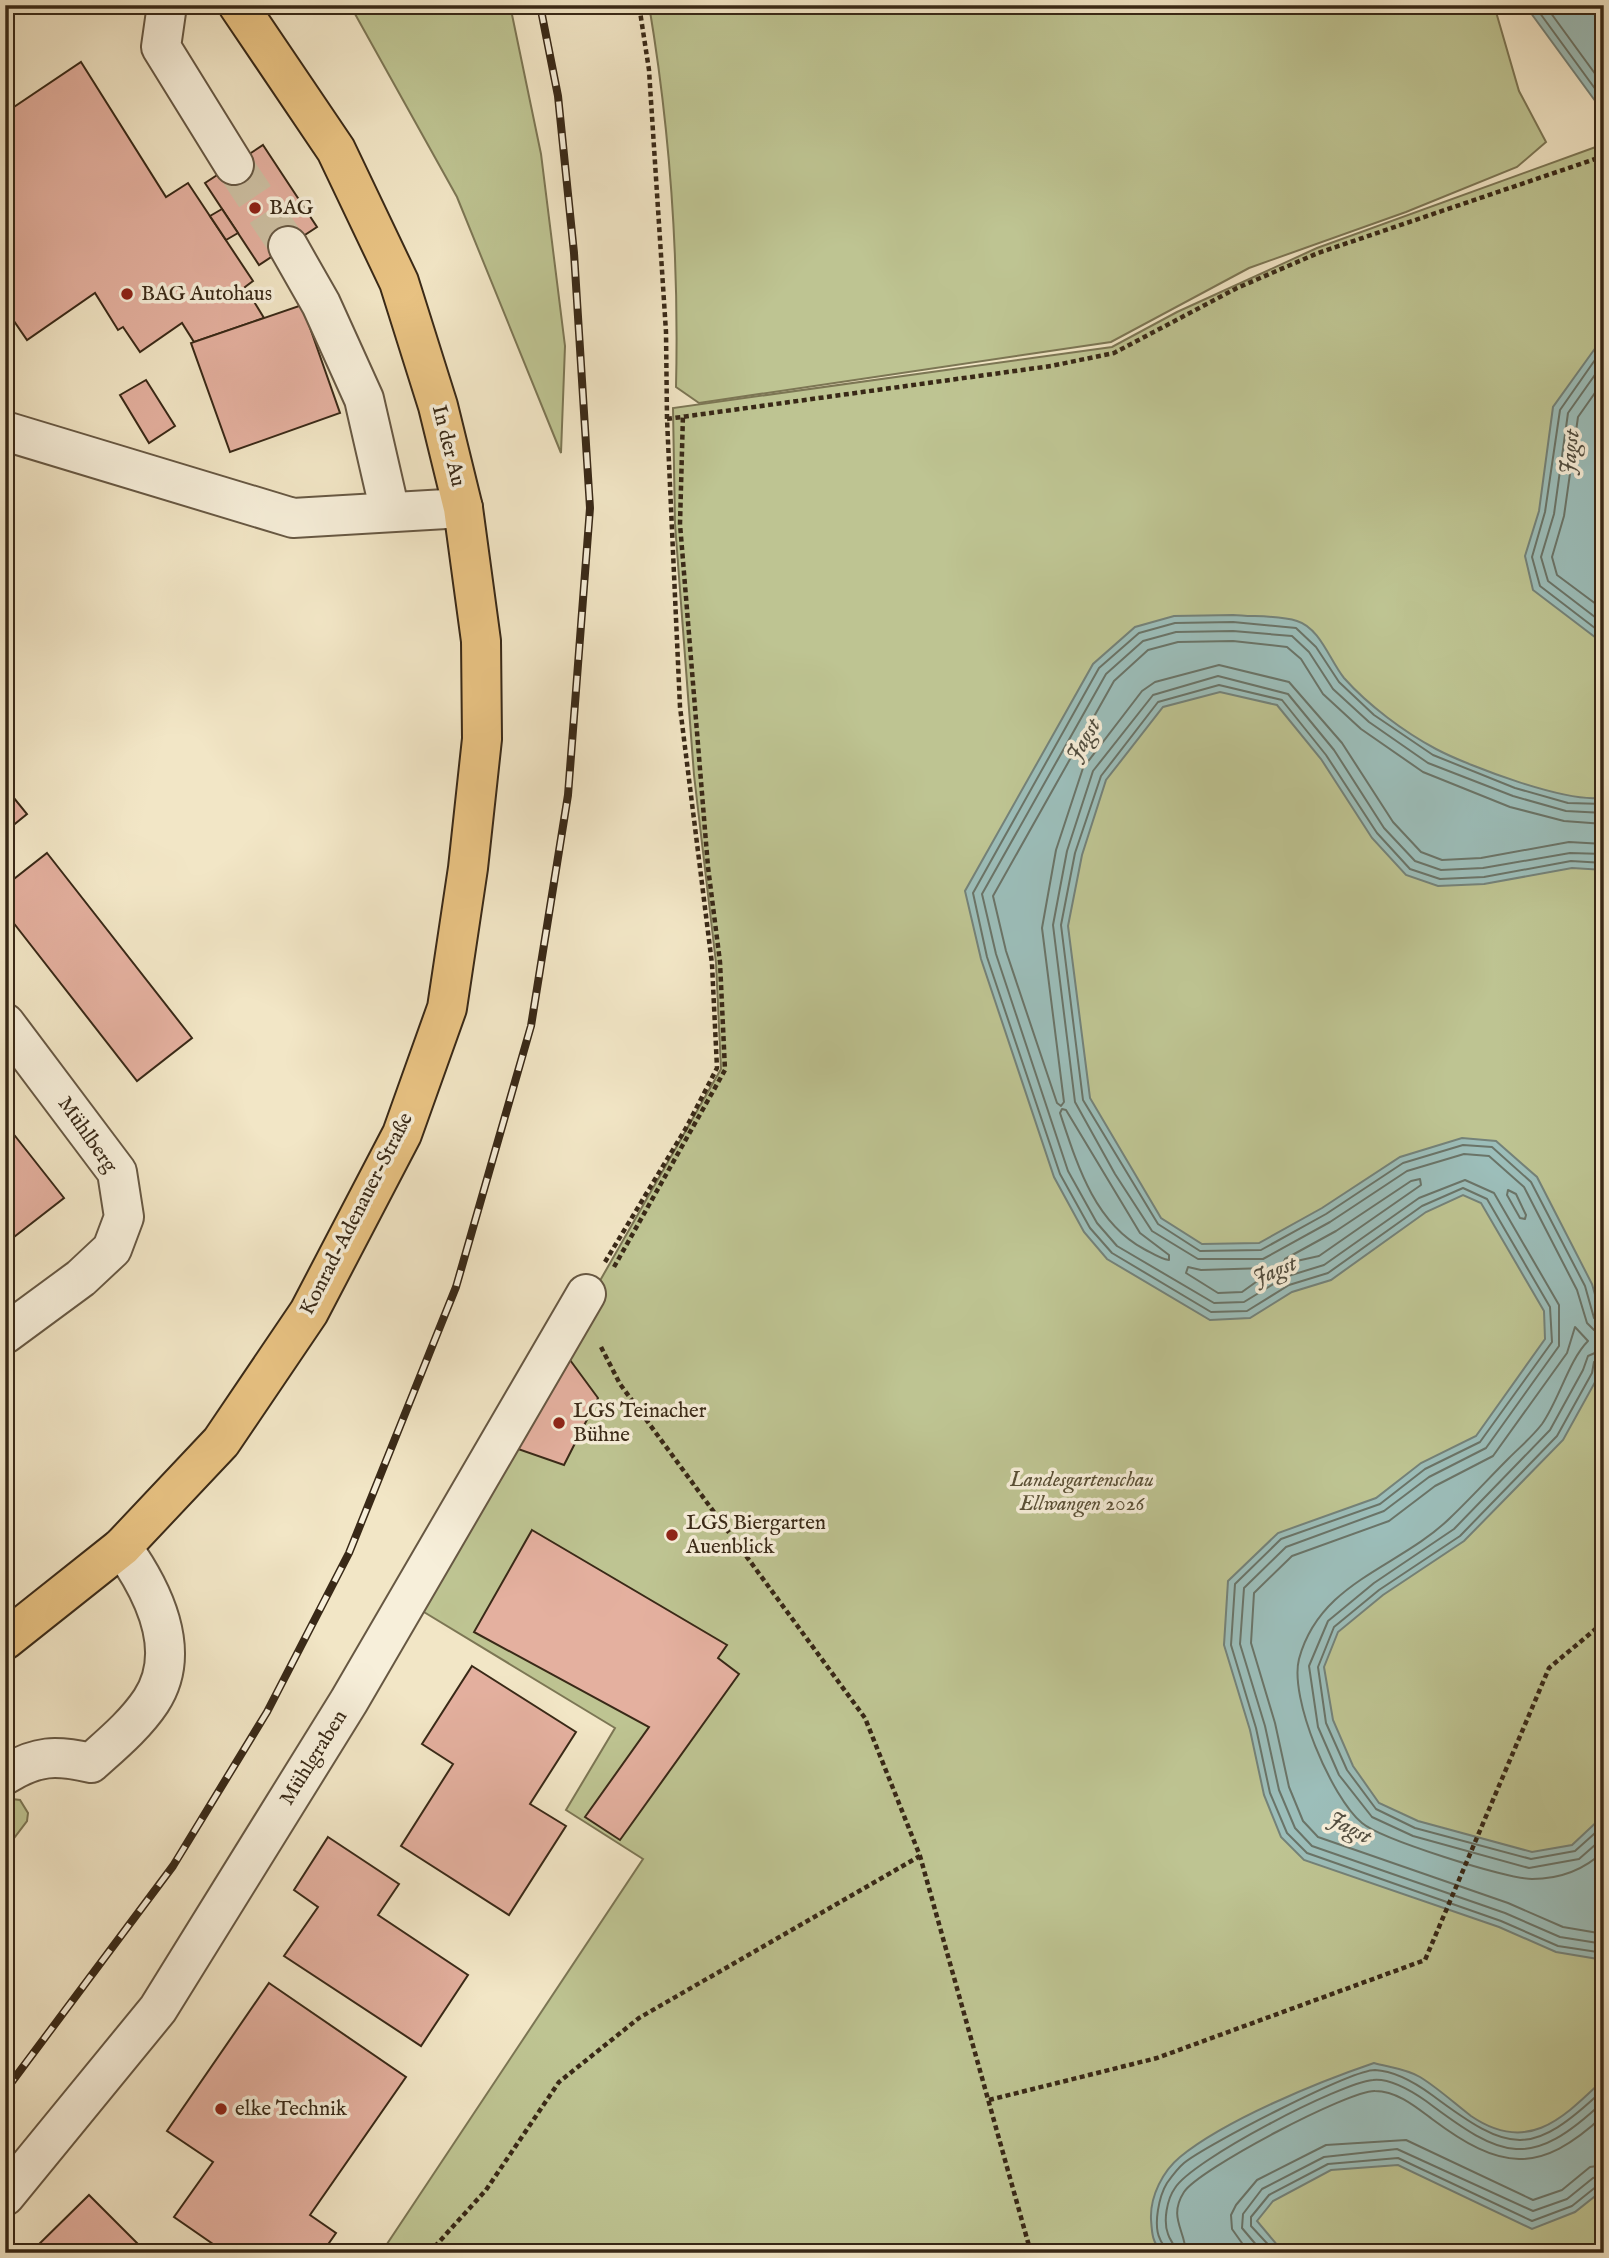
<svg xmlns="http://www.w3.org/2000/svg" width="1609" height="2258" font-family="'IM FELL English',serif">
<rect width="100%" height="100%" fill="#f2e6c6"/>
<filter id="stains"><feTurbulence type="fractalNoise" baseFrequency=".00286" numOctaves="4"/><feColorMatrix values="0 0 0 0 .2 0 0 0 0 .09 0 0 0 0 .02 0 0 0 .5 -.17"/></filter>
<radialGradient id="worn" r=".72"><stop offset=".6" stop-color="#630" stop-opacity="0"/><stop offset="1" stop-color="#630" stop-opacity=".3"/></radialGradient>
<g fill="#bec492" stroke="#7c7654" stroke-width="2">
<polygon points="350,5 510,5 541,154 565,346 561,453 457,197"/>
<path d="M 649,5 L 1494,5 L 1519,91 L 1546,142 L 1517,167 L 1406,212 L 1249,268 L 1111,342 L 699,403 L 676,387 C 679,260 670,130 649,5 Z"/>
<polygon points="1604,144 1604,2253 381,2253 643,1859 566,1810 615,1728 414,1606 721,1069 716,963 694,775 675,524 673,408 1112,347 1177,312 1317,248"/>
<polygon points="12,1799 20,1800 28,1813 27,1821 5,1850 5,1801"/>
</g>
<g fill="#9cbeba" stroke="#748279" stroke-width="2">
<polygon points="1525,5 1589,5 1604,25 1604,113"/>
<polygon points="1604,336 1604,644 1533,590 1525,556 1539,511 1553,407"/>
<path d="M 1233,615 C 1253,617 1278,615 1297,621 C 1320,628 1330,661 1344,678 C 1368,705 1404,732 1436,749 C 1468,766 1571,805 1604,797 L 1604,870 L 1572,868 L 1484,884 L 1438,886 L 1406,875 L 1372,838 L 1321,759 L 1277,705 L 1220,692 L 1163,707 L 1106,780 L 1082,855 L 1068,926 L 1090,1098 L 1161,1218 L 1202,1244 L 1259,1243 L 1322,1208 L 1400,1157 L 1462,1138 L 1496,1141 L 1537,1177 L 1592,1284 L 1604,1326 L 1599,1375 L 1563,1440 L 1464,1541 L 1383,1595 L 1338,1632 L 1324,1667 L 1333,1720 L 1353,1766 L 1379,1803 L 1418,1821 L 1532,1852 L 1572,1845 L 1604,1815 L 1604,1960 L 1556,1952 L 1499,1927 L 1304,1860 L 1281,1837 L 1264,1795 L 1250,1730 L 1224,1645 L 1228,1581 L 1278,1533 L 1376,1498 L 1421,1463 L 1476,1436 L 1545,1339 L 1544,1311 L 1481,1203 L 1463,1195 L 1426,1212 L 1331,1280 L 1292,1292 L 1250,1318 L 1210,1320 L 1107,1259 L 1084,1232 L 1054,1177 L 981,959 L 965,891 L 1093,664 L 1135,627 L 1174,616 Z"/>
<path d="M 1374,2063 C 1388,2067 1407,2069 1420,2077 C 1438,2088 1454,2103 1471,2116 C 1528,2155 1563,2118 1604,2079 L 1604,2189 L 1575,2212 L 1532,2229 L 1398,2165 L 1331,2170 L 1273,2201 L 1257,2221 L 1278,2246 L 1293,2253 L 1162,2253 C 1152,2241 1152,2234 1151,2219 C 1150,2196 1163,2171 1180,2157 C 1225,2120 1318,2082 1374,2063 Z"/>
</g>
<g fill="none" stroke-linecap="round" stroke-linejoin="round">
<g stroke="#6a7468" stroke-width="2">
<polyline points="1534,5 1604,101"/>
<polyline points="1545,5 1604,86"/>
<polyline points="1604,347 1560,410 1545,512 1532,557 1540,586 1604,635"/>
<polyline points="1604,362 1568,413 1554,514 1541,557 1548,581 1604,624"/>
<polyline points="1604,380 1578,417 1564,516 1552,557 1557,575 1604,610"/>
<polyline points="1604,804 1568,803 1515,788 1433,755 1374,715 1339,682 1316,647 1296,628 1233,622 1175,623 1139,633 1099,668 973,893 987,957 1060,1174 1090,1228 1112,1253 1211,1312 1247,1311 1289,1285 1328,1273 1422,1206 1463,1188 1487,1199 1550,1307 1552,1342 1480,1442 1425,1469 1380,1504 1281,1539 1235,1584 1231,1645 1256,1728 1270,1793 1287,1833 1307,1853 1501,1921 1558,1946 1604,1953"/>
<polyline points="1604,813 1566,811 1513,796 1428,763 1369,722 1333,689 1309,652 1292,636 1233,631 1176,632 1143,641 1106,674 982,894 996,954 1068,1171 1097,1223 1117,1246 1214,1303 1244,1302 1285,1277 1324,1265 1419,1198 1465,1180 1494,1193 1559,1305 1559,1346 1486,1448 1429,1477 1384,1511 1286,1547 1244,1588 1240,1644 1265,1726 1279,1790 1295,1828 1312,1846 1505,1913 1560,1937 1604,1944"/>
<polyline points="1604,824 1564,821 1510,807 1423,772 1361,729 1323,694 1301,659 1287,647 1233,641 1178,642 1148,650 1114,681 993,896 1006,951 1057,1103 1061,1106 1064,1102 1042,928 1056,850 1083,768 1142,691 1155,682 1219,665 1289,682 1342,743 1393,822 1421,852 1442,860 1481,858 1569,842 1604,844"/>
<polyline points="1604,854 1570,853 1483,868 1441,870 1415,861 1384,828 1334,750 1288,694 1218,676 1153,695 1093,771 1067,851 1053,925 1075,1102 1115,1174 1152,1231 1198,1259 1263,1259 1330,1222 1407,1171 1464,1154 1489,1156 1524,1187 1577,1290 1587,1323 1594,1330 1604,1331"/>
<polyline points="1604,863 1571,861 1484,877 1440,879 1410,869 1377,833 1326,755 1282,700 1219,685 1158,702 1101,776 1075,853 1061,925 1083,1100 1158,1224 1200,1251 1261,1250 1326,1214 1403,1163 1463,1145 1492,1147 1531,1182 1585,1286 1594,1318 1604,1323"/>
<path d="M 1062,1109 L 1066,1110 L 1140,1233 L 1169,1255 L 1169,1260 C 1160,1259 1152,1253 1144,1249 C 1094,1222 1077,1164 1060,1113 Z"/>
<polygon points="1420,1179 1421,1185 1319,1256 1283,1264 1285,1259 1336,1231 1411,1181"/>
<polygon points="1508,1190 1516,1194 1526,1215 1525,1219 1520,1218 1507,1195"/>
<polygon points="1188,1267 1201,1270 1267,1268 1270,1272 1242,1292 1218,1293 1186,1273"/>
<polyline points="1604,1349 1588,1356 1583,1370 1550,1430 1454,1529 1374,1583 1328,1621 1309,1666 1318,1727 1339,1775 1372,1817 1413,1836 1529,1868 1579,1859 1604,1837"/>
<polyline points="1604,1358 1594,1362 1592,1373 1557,1436 1460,1536 1379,1590 1334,1627 1318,1667 1326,1723 1347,1770 1376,1809 1415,1828 1531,1859 1575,1851 1604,1825"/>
<path d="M 1604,1851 C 1584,1870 1559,1879 1532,1879 C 1506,1879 1381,1839 1362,1823 C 1331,1797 1289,1698 1299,1659 C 1320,1581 1399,1568 1450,1518 C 1470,1499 1489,1478 1509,1458 C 1520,1447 1533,1436 1542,1424 C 1559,1400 1569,1360 1588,1341 L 1575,1327 L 1567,1353 L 1493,1456 L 1435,1486 L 1389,1521 L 1292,1556 L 1254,1593 L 1251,1643 L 1275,1723 L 1289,1787 L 1303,1821 L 1318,1837 L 1508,1903 L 1563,1927 L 1604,1934"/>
<path d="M 1167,2253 C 1166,2246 1162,2245 1160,2239 C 1153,2225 1159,2196 1167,2183 C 1172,2176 1178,2168 1184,2163 C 1206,2145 1351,2070 1375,2070 C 1395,2071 1417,2084 1432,2095 C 1511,2154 1531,2158 1604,2089"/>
<path d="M 1176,2253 C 1175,2244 1170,2241 1168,2234 C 1163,2221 1167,2199 1175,2188 C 1192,2160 1340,2083 1373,2080 C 1390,2078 1413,2092 1426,2101 C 1503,2159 1530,2171 1604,2101"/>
<path d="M 1186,2253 C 1185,2230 1168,2217 1184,2192 C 1199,2169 1349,2090 1375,2091 C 1397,2091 1416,2107 1432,2119 C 1500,2170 1539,2176 1604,2115"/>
<polyline points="1249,2253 1232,2229 1231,2215 1236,2205 1257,2180 1326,2145 1406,2140 1533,2200 1562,2190 1590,2167 1604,2165"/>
<polyline points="1263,2253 1242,2228 1243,2214 1262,2189 1324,2157 1397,2149 1533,2211 1567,2199 1593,2178 1604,2175"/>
<polyline points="1276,2253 1251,2226 1251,2217 1269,2195 1328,2164 1398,2158 1532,2221 1572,2206 1597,2186 1604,2184"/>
</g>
</g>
<g fill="#e4b09f" stroke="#392917" stroke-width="2">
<polygon points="81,62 166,197 188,183 253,281 245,287 264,318 194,342 182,323 140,352 123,327 118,330 95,293 27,340 5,308 5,162 9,160 5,155 5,113"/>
<polygon points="263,145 317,227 259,265 205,183"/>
<polygon points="222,209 238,233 226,240 210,216"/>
<polygon points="302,305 340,413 230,452 191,343"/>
<polygon points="146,380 175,426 149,443 120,395"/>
<polygon points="5,787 27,814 5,832"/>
<polygon points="47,853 192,1038 137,1081 5,912 5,886"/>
<polygon points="8,1127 64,1198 5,1244 5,1130"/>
<polygon points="570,1360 598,1398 564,1465 518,1449"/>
<polygon points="532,1530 727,1645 718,1658 739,1674 620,1840 585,1817 649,1727 474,1632"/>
<polygon points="472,1666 576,1732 530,1804 566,1826 509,1915 401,1846 453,1764 422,1744"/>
<polygon points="328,1837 399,1884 378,1915 468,1975 421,2046 284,1956 318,1907 294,1890"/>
<polygon points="269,1983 406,2077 310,2215 336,2233 322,2253 226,2253 174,2217 213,2162 167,2131"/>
<polygon points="89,2195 147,2253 30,2253"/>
</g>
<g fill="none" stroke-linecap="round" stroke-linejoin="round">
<polyline stroke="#cdc0a3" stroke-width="38" stroke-dasharray="38 19" stroke-linecap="butt" points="234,165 288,246"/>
<g stroke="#675843" stroke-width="42">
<g id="minor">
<polyline points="167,5 161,47 234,165"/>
<polyline points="288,246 321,304 364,399 390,512"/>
<polyline points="5,431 293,518 463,508"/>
<polyline points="5,1023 117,1172 124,1217 112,1249 81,1278 5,1334"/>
<path d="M 5,1775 C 37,1755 56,1755 91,1763 C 112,1744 135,1725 151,1701 C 184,1651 152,1589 122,1547"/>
<polyline points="5,2196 158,2009 349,1701 586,1294"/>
</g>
</g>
<g stroke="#392917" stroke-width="42">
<polyline id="major" points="5,1640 122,1547 221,1442 309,1312 402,1134 447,1008 468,868 482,739 481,641 463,508 438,406 399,282 336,150 238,5"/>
</g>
<g stroke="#392917" stroke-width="4.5" stroke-dasharray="5 3.5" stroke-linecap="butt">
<polyline points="667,419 1051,366 1114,353 1237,288 1318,253 1604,156"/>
<polyline points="5,1100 13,1094"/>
<polyline points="605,1262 686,1128 717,1068 712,964 680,707 667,419 666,332 649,70 639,5"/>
<polyline points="614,1267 725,1070 720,962 708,867 680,524 683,414"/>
<polyline points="601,1347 620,1384 865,1718 920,1856 1031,2253"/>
<polyline points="989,2100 1157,2058 1425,1960 1549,1668 1604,1622"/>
<polyline points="429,2253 486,2190 559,2082 639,2018 920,1856"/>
</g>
<use href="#minor" stroke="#f7efda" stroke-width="38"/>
<use href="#major" stroke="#e9c383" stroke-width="38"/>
<g stroke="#392917" stroke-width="8">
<polyline id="rail" points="5,2091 173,1866 267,1712 349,1553 456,1287 531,1026 568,795 590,508 574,253 558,96 540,5"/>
</g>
<use href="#rail" stroke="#f7efda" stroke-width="5" stroke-dasharray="16" stroke-linecap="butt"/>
</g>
<g fill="#8f2418" stroke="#f7efda" stroke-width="2.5">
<circle cx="255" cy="208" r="7"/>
<circle cx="127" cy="294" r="7"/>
<circle cx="559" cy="1423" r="7"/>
<circle cx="672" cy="1535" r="7"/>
<circle cx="221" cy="2109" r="7"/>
</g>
<g text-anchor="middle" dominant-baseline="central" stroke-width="7" stroke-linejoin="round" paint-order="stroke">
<g font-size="21" fill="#392917" stroke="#f7efda" text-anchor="start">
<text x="269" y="208">BAG</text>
<text x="141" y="294">BAG Autohaus</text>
<text x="573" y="1411">LGS Teinacher<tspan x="573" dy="24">Bühne</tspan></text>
<text x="686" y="1523">LGS Biergarten<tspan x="686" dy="24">Auenblick</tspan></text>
<text x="235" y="2109">elke Technik</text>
</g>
<g font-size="21" fill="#392917" stroke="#f7efda">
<text transform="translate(448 446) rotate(76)">In der Au</text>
<text transform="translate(87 1135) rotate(55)">Mühlberg</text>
<text transform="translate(357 1214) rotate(-63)">Konrad-Adenauer-Straße</text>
<text transform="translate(314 1758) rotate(-58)">Mühlgraben</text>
</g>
<g font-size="21" font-style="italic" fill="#5a5036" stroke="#f7efda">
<text x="1082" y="1480">Landesgartenschau<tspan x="1082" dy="24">Ellwangen 2026</tspan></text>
</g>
<g font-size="23" font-style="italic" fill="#524e40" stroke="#f7efda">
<text transform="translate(1570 452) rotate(-84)">Jagst</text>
<text transform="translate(1084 740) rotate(-60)">Jagst</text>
<text transform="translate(1275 1271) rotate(-23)">Jagst</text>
<text transform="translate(1350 1828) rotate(27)">Jagst</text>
</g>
</g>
<rect width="1609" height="2258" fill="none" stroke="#f2e6c6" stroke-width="28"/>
<rect x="7" y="7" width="1595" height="2244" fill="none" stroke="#392917" stroke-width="3.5"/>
<rect x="14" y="14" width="1581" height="2230" fill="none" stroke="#392917" stroke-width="2"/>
<rect width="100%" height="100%" filter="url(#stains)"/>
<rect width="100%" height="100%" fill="url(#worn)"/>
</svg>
